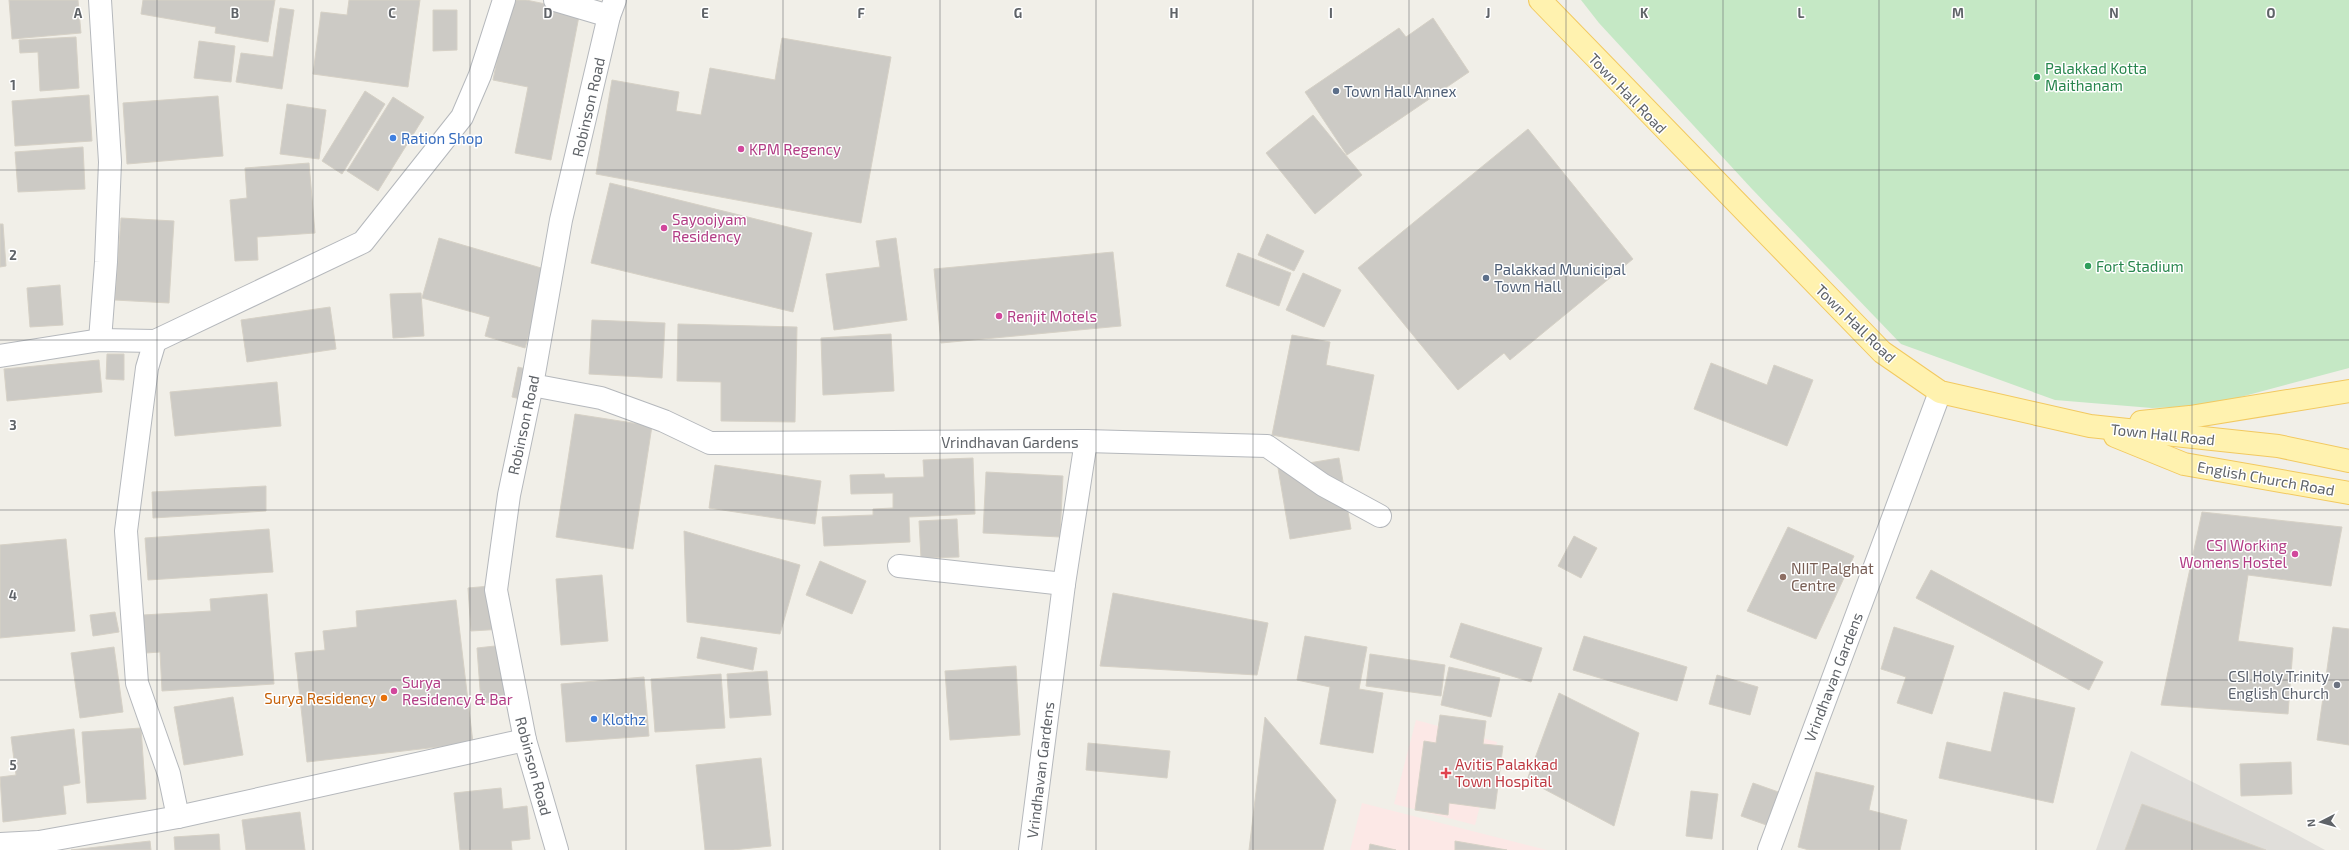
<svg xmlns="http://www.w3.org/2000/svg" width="2349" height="850" font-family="'Exo 2',sans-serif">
<rect width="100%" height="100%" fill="#f1efe8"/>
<polygon fill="#e0deda" points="2131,751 2288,830 2325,850 2096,850"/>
<g fill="#fce8e6">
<polygon points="1416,720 1497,742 1475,825 1394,804"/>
<polygon points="1362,803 1547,850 1350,850"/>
</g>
<polygon fill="#c5e8c5" points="1581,0 2349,0 2349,368 2207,406 2152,408 2055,400 1901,344 1752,189 1599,23"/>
<g fill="#cccac5" stroke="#d6d1c6">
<polygon points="9,0 78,0 81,33 12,39"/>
<polygon points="143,0 275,0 268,42 215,33 216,27 141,14"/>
<polygon points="349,0 420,0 408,87 313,74 321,12 347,15"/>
<polygon points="509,0 526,0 580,11 551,160 515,153 528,87 493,80"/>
<polygon points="280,8 294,10 282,89 236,82 241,53 273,57"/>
<polygon points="433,10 457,10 457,50 433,51"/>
<polygon points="1433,18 1469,72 1347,155 1305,92 1399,28 1406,37"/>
<polygon points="76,37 79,88 40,91 38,52 20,53 19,40"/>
<polygon points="782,38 891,57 861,223 596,174 612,80 679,92 676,111 701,115 710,68 775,80"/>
<polygon points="199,41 235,46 231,82 194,78"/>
<polygon points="365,91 385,104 342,174 322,161"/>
<polygon points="89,95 92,141 15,146 12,101"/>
<polygon points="218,96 223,156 127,164 123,103"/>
<polygon points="393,97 424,117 378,191 347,171"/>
<polygon points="287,104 326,110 319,159 280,154"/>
<polygon points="1313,115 1362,175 1315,214 1266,153"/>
<polygon points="1528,129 1633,259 1510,360 1504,353 1458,390 1358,268"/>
<polygon points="83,147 85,189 18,192 15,152"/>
<polygon points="309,163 315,233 257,237 258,260 235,261 230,200 247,198 245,168"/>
<polygon points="610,183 812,233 793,312 591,263"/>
<polygon points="121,218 174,221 169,303 115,300"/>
<polygon points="0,224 3,224 6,266 0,267"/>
<polygon points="1267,234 1304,251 1294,271 1258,255"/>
<polygon points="439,238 548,270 525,348 485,336 490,317 422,298"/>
<polygon points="896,238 907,320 834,330 826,274 880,267 876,241"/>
<polygon points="1113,252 1121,326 941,343 934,269"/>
<polygon points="1238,253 1291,273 1279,306 1226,286"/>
<polygon points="1303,273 1341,290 1324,327 1286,310"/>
<polygon points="60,285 63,325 30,327 27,288"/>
<polygon points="421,293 424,336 393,338 390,294"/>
<polygon points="330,307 336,349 247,362 241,320"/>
<polygon points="592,320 665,323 662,378 589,374"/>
<polygon points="678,324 797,327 795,422 721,421 721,382 677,381"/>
<polygon points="891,334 894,391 823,395 821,338"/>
<polygon points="1292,335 1330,342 1326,365 1374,375 1359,451 1272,435"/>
<polygon points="107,354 124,354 124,380 106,379"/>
<polygon points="99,360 102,392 7,401 4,369"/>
<polygon points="1711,363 1767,385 1774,365 1813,380 1787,446 1694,409"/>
<polygon points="518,367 530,370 525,400 512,397"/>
<polygon points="277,382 281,426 175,436 170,392"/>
<polygon points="575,414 652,426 633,549 556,537"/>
<polygon points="973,458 975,514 909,517 910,542 824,546 822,517 873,515 873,509 893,508 893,493 851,494 850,475 884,474 885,478 924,477 923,460"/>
<polygon points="1339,458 1351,529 1290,539 1278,468"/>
<polygon points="715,465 821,481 815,524 709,508"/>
<polygon points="986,472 1063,476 1060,537 983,533"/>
<polygon points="266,486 266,511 153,518 152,492"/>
<polygon points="2202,512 2342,527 2331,586 2248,575 2238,641 2293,648 2288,714 2161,705"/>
<polygon points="957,519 959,557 921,558 919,521"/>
<polygon points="1788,527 1854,556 1816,639 1747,611"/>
<polygon points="269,529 273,572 148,580 145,538"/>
<polygon points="684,531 800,565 780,634 687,622"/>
<polygon points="1574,536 1597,548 1581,578 1558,566"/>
<polygon points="66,539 75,631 0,638 0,545"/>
<polygon points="820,561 866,581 852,614 806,595"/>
<polygon points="1931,570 2103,662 2089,690 1916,598"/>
<polygon points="602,575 608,641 561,645 556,579"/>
<polygon points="501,585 504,629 471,631 468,588"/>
<polygon points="1113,593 1268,623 1257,675 1100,666"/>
<polygon points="267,594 274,684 162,691 160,652 146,653 143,615 211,611 210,599"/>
<polygon points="456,600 473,743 307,762 295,653 325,650 323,631 357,627 356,611"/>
<polygon points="115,612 119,632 93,636 90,615"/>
<polygon points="1461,623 1542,648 1531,682 1450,657"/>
<polygon points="1894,627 1954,646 1932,714 1897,703 1906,677 1881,669"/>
<polygon points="2333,627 2349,629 2349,745 2317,740"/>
<polygon points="1305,636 1367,647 1359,689 1383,693 1373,753 1320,744 1330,687 1297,680"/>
<polygon points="1584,636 1687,667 1677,701 1573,670"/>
<polygon points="701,637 757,648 753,670 697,658"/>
<polygon points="504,645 508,701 481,703 477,648"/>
<polygon points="114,647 123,712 80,718 71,653"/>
<polygon points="1370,654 1445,665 1441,696 1366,686"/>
<polygon points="1016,666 1020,735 950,740 945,671"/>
<polygon points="1449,667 1500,678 1491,717 1441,705"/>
<polygon points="767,671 771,715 730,718 727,674"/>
<polygon points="721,674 725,728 655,732 651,679"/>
<polygon points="1717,675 1758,687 1750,715 1709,704"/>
<polygon points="644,677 649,736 566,742 561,684"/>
<polygon points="2004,692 2075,708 2053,803 1939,778 1947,742 1991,752"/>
<polygon points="1559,693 1639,733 1614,826 1527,780"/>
<polygon points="233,697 243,755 184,765 174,707"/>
<polygon points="1440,715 1486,721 1483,744 1503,746 1495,809 1449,803 1448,815 1415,810 1424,741 1436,743"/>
<polygon points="1265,717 1336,800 1323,850 1249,850"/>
<polygon points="141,728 146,799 87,803 82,732"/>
<polygon points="74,729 80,783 63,786 66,814 3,822 0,777 16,775 11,737"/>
<polygon points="1088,743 1170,751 1167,778 1086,770"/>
<polygon points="761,758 771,846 733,850 705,850 696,765"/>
<polygon points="2291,762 2292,794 2241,796 2240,764"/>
<polygon points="1816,772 1874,786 1869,810 1907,820 1900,850 1809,850 1798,847"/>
<polygon points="1753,783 1784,794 1772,827 1741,816"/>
<polygon points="501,788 503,809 527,806 530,839 511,841 512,850 460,850 454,793"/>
<polygon points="1691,791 1718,794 1712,839 1686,836"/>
<polygon points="2142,804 2266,850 2125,850"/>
<polygon points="300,812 305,850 246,850 242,820"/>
<polygon points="219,834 220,850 175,850 174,837"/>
<polygon points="150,841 151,850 71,850"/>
<polygon points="1455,841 1507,850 1455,850"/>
<polygon points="1370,844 1396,850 1369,850"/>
</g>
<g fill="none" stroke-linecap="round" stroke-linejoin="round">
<g stroke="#b5b8bc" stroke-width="24">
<g id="minor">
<polyline points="555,0 609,16"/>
<polyline points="100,340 106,262 110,162 100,0"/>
<polyline points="155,341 147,368 126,531 137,683 169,774 178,817"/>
<polyline points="0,356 100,340 155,341 363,242 462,117 480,75 504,0"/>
<polyline points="532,385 601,398 664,421 710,443 1086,441 1064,584 1030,850"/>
<polyline points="1086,441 1267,446 1323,485 1380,516"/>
<polyline points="899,566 1064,584"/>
<polyline points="0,844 39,842 178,817 525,740"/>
<polyline points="557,850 525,740 496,590 509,495 532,385 561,220 609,16 615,0"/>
<polyline points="1769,850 1940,392"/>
</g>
</g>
<g stroke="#f2c960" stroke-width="24">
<g id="major">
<polyline points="1540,0 1882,352 1940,392 2090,426 2278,446 2349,461"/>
<polyline points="2141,422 2190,417 2349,391"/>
<polyline points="2115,436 2184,464 2349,493"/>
</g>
</g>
<use href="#minor" stroke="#fff" stroke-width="22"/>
<use href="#major" stroke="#fff2af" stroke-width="22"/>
</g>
<path fill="none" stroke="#5f6368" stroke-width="1" stroke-opacity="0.55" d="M 157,0 L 157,850M 313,0 L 313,850M 470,0 L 470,850M 626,0 L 626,850M 783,0 L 783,850M 940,0 L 940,850M 1096,0 L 1096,850M 1253,0 L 1253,850M 1409,0 L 1409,850M 1566,0 L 1566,850M 1723,0 L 1723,850M 1879,0 L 1879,850M 2036,0 L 2036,850M 2192,0 L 2192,850M 0,170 L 2349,170M 0,340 L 2349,340M 0,510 L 2349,510M 0,680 L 2349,680"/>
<g fill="#2e9e5b" stroke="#fff" stroke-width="1.5">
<circle cx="2037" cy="77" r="4"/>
<circle cx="2088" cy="266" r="4"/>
</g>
<g fill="#5c6f8a" stroke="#fff" stroke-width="1.5">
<circle cx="1336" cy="91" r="4"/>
<circle cx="1486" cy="278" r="4"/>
</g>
<g fill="#3f7fe0" stroke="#fff" stroke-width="1.5">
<circle cx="393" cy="138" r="4"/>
<circle cx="594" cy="719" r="4"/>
</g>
<g fill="#d1479c" stroke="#fff" stroke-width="1.5">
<circle cx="741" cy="149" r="4"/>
<circle cx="664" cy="228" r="4"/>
<circle cx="999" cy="316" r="4"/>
<circle cx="2295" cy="554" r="4"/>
<circle cx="394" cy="691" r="4"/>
</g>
<circle fill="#8d6e63" stroke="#fff" stroke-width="1.5" cx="1783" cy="577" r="4"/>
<circle fill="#6b7280" stroke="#fff" stroke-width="1.5" cx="2337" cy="685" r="4"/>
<circle fill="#e8710a" stroke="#fff" stroke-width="1.5" cx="384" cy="698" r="4"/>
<path fill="#e0444e" stroke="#fff" stroke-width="1.5" d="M1444 767h4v4h4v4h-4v4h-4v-4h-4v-4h4z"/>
<g text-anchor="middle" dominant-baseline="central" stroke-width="3" stroke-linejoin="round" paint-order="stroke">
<g font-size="15" fill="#27864d" stroke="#fff" text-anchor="start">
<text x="2045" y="68">Palakkad Kotta<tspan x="2045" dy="17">Maithanam</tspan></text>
<text x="2096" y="266">Fort Stadium</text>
</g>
<g font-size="15" fill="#4e5e75" stroke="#fff" text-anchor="start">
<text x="1344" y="91">Town Hall Annex</text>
<text x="1494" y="269">Palakkad Municipal<tspan x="1494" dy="17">Town Hall</tspan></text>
</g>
<g font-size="15" fill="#5f6368" stroke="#fff">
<text transform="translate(1628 93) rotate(46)">Town Hall Road</text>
<text transform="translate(588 107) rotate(-77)">Robinson Road</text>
<text transform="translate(1856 323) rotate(44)">Town Hall Road</text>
<text transform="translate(523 425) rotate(-78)">Robinson Road</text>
<text transform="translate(2163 434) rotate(6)">Town Hall Road</text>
<text x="1010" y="442">Vrindhavan Gardens</text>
<text transform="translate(2266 478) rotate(10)">English Church Road</text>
<text transform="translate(1833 677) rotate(-69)">Vrindhavan Gardens</text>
<text transform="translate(534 766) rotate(75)">Robinson Road</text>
<text transform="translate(1040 770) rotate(-83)">Vrindhavan Gardens</text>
</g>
<g font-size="15" fill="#366cbe" stroke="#fff" text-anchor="start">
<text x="401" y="138">Ration Shop</text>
<text x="602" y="719">Klothz</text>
</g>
<g font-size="15" fill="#b23c85" stroke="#fff" text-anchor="start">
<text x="749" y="149">KPM Regency</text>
<text x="672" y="219">Sayoojyam<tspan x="672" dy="17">Residency</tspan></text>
<text x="1007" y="316">Renjit Motels</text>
<text x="2287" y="545" text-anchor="end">CSI Working<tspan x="2287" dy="17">Womens Hostel</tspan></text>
<text x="402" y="682">Surya<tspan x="402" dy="17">Residency &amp; Bar</tspan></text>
</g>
<g font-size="15" fill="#785e54" stroke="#fff" text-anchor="start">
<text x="1791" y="568">NIIT Palghat<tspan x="1791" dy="17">Centre</tspan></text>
</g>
<g font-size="15" fill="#5b616d" stroke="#fff" text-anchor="end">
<text x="2329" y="676">CSI Holy Trinity<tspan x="2329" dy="17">English Church</tspan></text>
</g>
<g font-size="15" fill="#c56008" stroke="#fff" text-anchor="end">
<text x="376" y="698">Surya Residency</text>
</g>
<g font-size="15" fill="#be3a42" stroke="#fff" text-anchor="start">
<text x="1455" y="764">Avitis Palakkad<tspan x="1455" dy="17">Town Hospital</tspan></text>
</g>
</g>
<g font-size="13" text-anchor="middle" font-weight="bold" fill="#5f6368" stroke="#fff" stroke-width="3" stroke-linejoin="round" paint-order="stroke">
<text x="78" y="18">A</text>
<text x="235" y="18">B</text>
<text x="392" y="18">C</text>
<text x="548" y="18">D</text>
<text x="705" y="18">E</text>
<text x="861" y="18">F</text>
<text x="1018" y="18">G</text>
<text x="1174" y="18">H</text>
<text x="1331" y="18">I</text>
<text x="1488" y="18">J</text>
<text x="1644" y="18">K</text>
<text x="1801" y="18">L</text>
<text x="1958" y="18">M</text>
<text x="2114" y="18">N</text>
<text x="2271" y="18">O</text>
<text x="13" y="90">1</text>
<text x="13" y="260">2</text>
<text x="13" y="430">3</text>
<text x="13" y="600">4</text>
<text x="13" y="770">5</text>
</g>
<g transform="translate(2321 822) rotate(264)" stroke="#ffffff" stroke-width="3" paint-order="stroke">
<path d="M0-3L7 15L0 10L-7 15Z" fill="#5f6368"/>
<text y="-6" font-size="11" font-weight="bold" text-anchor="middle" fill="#5f6368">N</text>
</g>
</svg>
